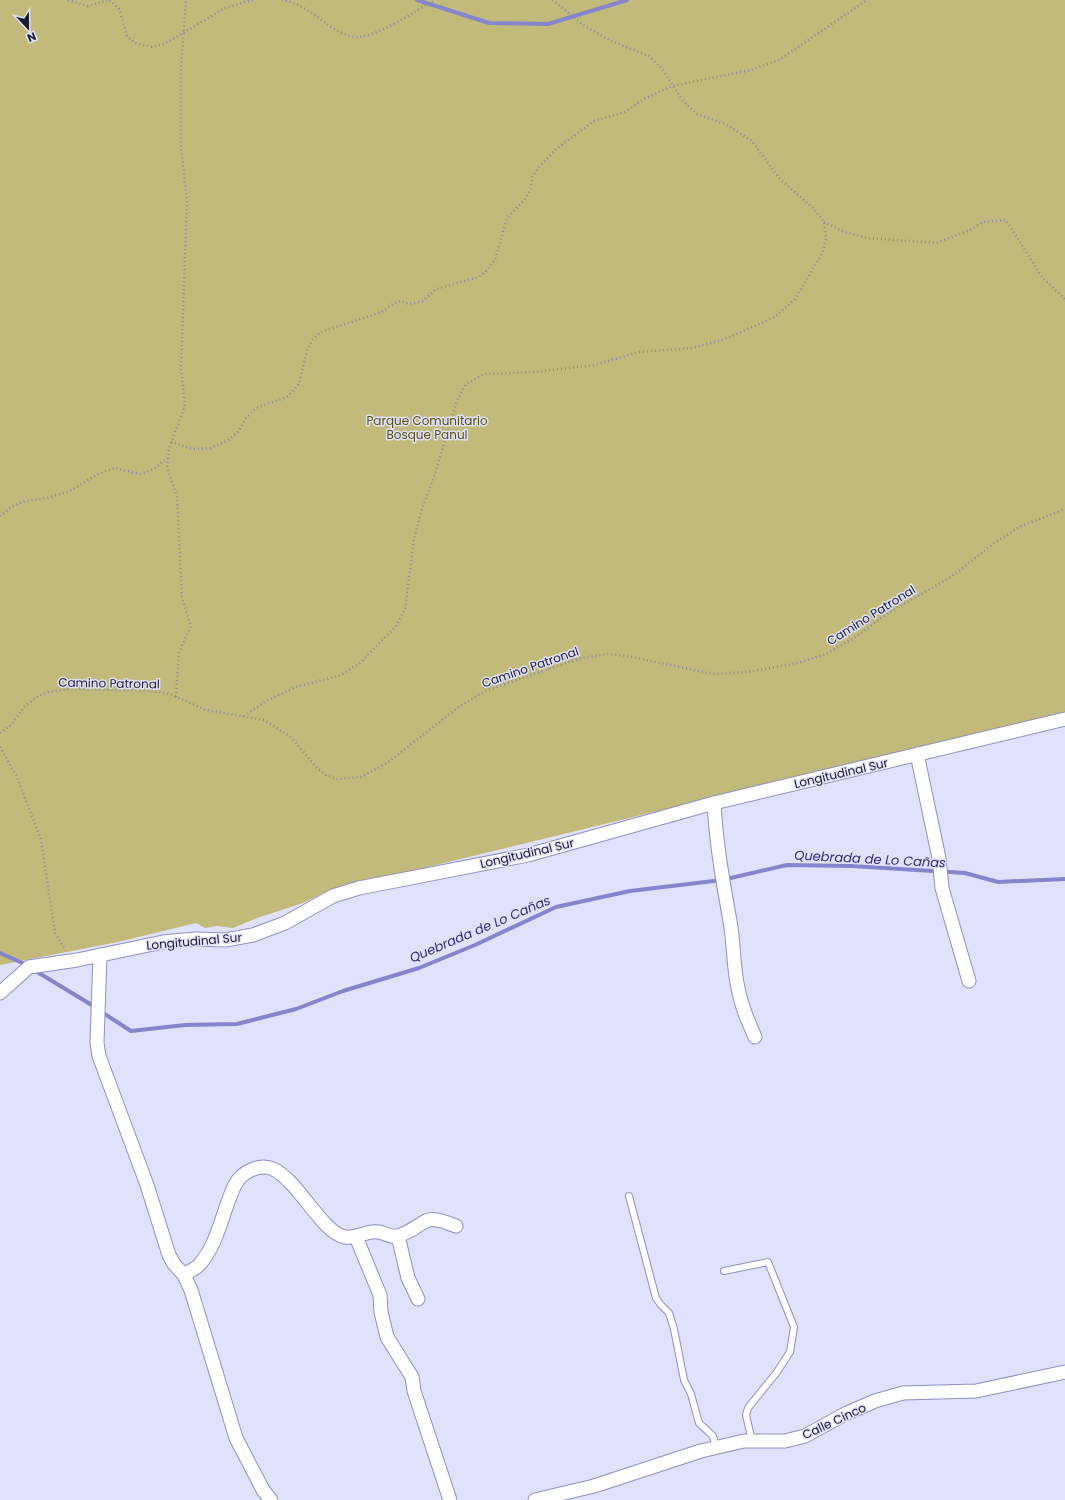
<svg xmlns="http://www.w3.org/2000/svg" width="1065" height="1500" font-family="Poppins,sans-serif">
<rect width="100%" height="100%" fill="#e0e1fa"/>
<polygon fill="#c1ba7b" points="0,0 1065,0 1065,712 325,892 303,903 257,918 233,928 217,926 205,928 196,923 118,942 0,965"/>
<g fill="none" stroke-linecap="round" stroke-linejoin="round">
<g stroke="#8485cd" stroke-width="4">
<polyline points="417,0 489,23 548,24 627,0"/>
<polyline points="0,953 27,965"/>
<polyline points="34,970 95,1007"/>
<polyline points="100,1011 131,1031 185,1025 237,1024 296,1009 343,991 419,968 475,945 556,907 630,891 722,880 787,865 852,866 965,873 998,882 1065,879"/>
</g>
<g stroke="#8f90c9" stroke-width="8">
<g id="service">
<polyline points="629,1196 656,1298 661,1305 669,1313 674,1329 684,1380 691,1394 699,1423 713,1436 716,1448"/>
<polyline points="724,1271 768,1262 794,1327 790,1352 777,1372 748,1408 746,1415 752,1441"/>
</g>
</g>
<g stroke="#8f90c9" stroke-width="15">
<g id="minor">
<polyline points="917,754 939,858 942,888 969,981"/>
<path d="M 714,803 C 716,843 723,882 730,921 C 734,943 733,966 738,988 C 741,1006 748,1021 755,1037"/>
<polyline points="100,955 97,1043 99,1056 147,1185 169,1255 174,1264 184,1275 191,1290 236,1438 263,1490 271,1500"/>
<polyline points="0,993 29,967 77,960 163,942 195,939 225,940 253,935 285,923 333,896 359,888 528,855 714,803 1065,719"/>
<polyline points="398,1236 408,1278 418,1299"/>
<polyline points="356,1237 380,1295 381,1312 387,1337 412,1377 414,1391 450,1500"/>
<path d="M 184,1275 C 188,1272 195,1269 199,1265 C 219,1243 222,1211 235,1185 C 241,1172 260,1163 273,1169 C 298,1180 322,1233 345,1237 C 357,1239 367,1230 378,1232 C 386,1233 392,1239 401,1235 C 430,1223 421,1212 456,1226"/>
<polyline points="535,1500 594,1486 701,1451 744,1441 785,1441 805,1436 845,1414 875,1401 903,1393 976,1391 1065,1372"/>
</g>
</g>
<g stroke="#8b8ba3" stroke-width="2.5" stroke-dasharray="1 3" stroke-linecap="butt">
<polyline points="68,0 88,6 109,0"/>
<polyline points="110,0 119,9 127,36 135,43 152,47 166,43 225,8 253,0"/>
<path d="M 282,0 C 299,2 313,14 327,24 C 335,30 347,37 358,37 C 379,36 415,11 435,0"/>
<polyline points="824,222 845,232 867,238 936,243 970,230 983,222 1006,220 1042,277 1065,299"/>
<polyline points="171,442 193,449 210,448 227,441 239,431 246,418 256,408 287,397 299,384 307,350 313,339 321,332 382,312 391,305 400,301 409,304 423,301 436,289 479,277 486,271 495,260 507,218 525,199 531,188 532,177 539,167 556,149 594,121 625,112 644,99 672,86 751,70 779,60 867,0"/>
<polyline points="0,516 11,507 25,501 47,498 70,491 98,474 115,468 140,474 154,469 167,458"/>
<polyline points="176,697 179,652 191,626 182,598 177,497 167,467 169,449 185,406 181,368 187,200 181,148 181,67 186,0"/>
<polyline points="244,716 266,701 296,687 341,675 360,663 396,626 405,609 414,539 422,509 435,474 457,400 466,384 484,374 534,372 595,365 639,352 692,348 725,339 775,317 795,299 823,252 826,238 824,222 814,209 779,178 752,141 727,125 697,114 683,101 662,69 649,56 609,40 583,25 553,0"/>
<polyline points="0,733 11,725 25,706 37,697 48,692 70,689 151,691 170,694 206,710 264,720 291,737 316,767 326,775 337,779 361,777 387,763 460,706 485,691 581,658 609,654 627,656 713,674 748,672 798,663 826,654 854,638 888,613 951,577 993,544 1021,526 1065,509"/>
<polyline points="0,747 17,777 41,840 55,933 66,950"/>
</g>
<use href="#service" stroke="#fff" stroke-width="6"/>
<use href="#minor" stroke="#fff" stroke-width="13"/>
</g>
<g text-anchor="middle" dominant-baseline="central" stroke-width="3" stroke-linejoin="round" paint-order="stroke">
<g font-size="12" fill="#58500e" stroke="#e0e1fa">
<text x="427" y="420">Parque Comunitario<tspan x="427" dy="14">Bosque Panul</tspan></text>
</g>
<g font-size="12" fill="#1a1a30" stroke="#e0e1fa">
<text transform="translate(871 615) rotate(-32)">Camino Patronal</text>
<text transform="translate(530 667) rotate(-19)">Camino Patronal</text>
<text transform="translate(109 683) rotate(1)">Camino Patronal</text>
<text transform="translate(841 773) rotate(-13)">Longitudinal Sur</text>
<text transform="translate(527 853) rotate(-13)">Longitudinal Sur</text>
<text transform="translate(194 941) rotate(-5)">Longitudinal Sur</text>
<text transform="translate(834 1421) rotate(-25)">Calle Cinco</text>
</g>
<g font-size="13" font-style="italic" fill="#362b80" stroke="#e0e1fa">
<text transform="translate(870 859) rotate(3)">Quebrada de Lo Cañas</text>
<text transform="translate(480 929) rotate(-23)">Quebrada de Lo Cañas</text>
</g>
</g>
<g transform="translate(28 28) rotate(158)" stroke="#e0e1fa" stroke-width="3" paint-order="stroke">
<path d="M0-3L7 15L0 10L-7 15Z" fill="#1a1a30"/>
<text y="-6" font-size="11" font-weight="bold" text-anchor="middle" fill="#1a1a30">N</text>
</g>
</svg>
